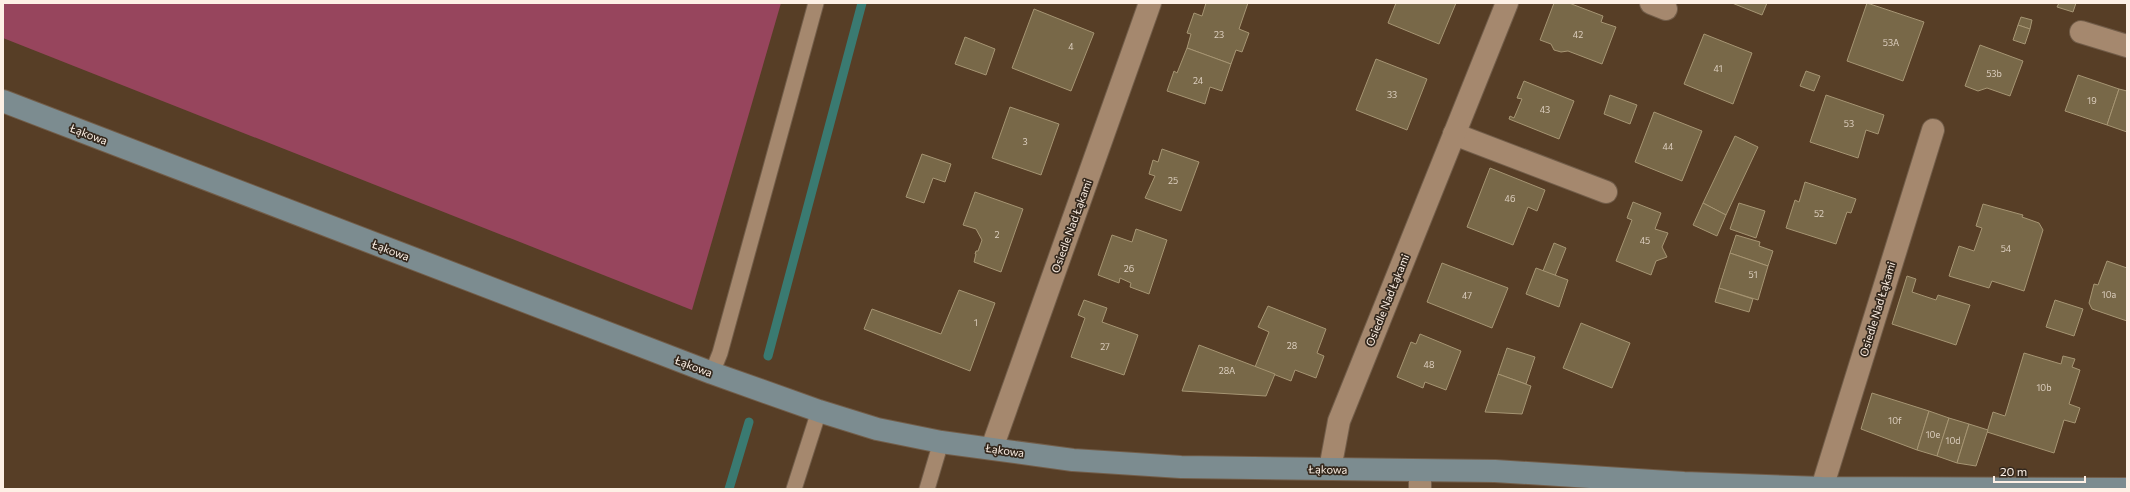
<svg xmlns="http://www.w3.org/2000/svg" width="2130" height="492" font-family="Commissioner,sans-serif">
<rect width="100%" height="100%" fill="#573e26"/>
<polygon fill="#97455d" points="3,3 781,3 692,310 3,38"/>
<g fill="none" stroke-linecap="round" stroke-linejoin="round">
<g stroke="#3a7a71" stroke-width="9">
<polyline points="768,356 862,3"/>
<polyline points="729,489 749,422"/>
</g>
</g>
<g fill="#786848" stroke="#a69573">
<polygon points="1206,3 1248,3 1239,29 1249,33 1242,52 1236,50 1231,64 1187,48 1191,34 1187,33 1194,13 1202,16"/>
<polygon points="1396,3 1456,3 1439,44 1388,23"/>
<polygon points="1554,3 1569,3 1603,16 1601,22 1616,27 1602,64 1568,51 1561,52 1554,50 1551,44 1540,40"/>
<polygon points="1732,3 1767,3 1762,15"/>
<polygon points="1867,3 1924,22 1903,81 1847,61"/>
<polygon points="2059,3 2076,3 2073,12 2057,7"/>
<polygon points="1034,9 1094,33 1071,91 1012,68"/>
<polygon points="2021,17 2032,20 2030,29 2018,25"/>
<polygon points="2018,25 2030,29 2025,44 2013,40"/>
<polygon points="1704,34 1752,53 1733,104 1684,84"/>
<polygon points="965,37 995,49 986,75 955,64"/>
<polygon points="1980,45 2023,61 2010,96 1987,88 1978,91 1965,86"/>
<polygon points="1187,48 1231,64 1222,91 1210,87 1205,104 1167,91 1174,71 1177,73"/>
<polygon points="1376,59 1427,79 1407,130 1356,110"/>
<polygon points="1806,71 1820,76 1814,91 1800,86"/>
<polygon points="2078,75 2119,89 2107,125 2065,111"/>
<polygon points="1524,81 1574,101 1559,139 1509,119 1510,116 1514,118 1522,99 1517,98"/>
<polygon points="2119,89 2127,91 2127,132 2107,125"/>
<polygon points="1610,95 1637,105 1630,124 1604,114"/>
<polygon points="1826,95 1884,115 1878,134 1866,130 1858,158 1810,142"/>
<polygon points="1010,107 1059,124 1041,175 992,158"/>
<polygon points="1654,112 1702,131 1682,181 1635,162"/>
<polygon points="1735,136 1758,147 1726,215 1703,203"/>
<polygon points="1162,149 1199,162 1181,211 1145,198 1155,176 1149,174 1153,160 1158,162"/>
<polygon points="922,154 951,164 945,182 933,178 924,203 906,197"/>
<polygon points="1490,168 1545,190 1537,211 1528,207 1513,245 1467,227"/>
<polygon points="1805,182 1856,199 1851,213 1847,212 1836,244 1786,228 1795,200 1799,202"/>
<polygon points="975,192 1023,209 1001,272 974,262 976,254 975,254 976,251 978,251 982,240 976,229 963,225"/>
<polygon points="1633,202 1661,213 1655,229 1668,233 1662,247 1667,257 1656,261 1651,275 1616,261 1632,220 1627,218"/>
<polygon points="1703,203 1726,215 1717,236 1693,225"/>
<polygon points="1739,203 1765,211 1756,238 1730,229"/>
<polygon points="1983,204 2023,215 2022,217 2039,223 2043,230 2024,291 1992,281 1989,288 1949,276 1959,246 1974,251 1982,228 1976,226"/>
<polygon points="1136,229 1167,240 1149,294 1130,287 1131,283 1120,278 1119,283 1098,275 1112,235 1132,242"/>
<polygon points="1736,235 1760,242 1759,246 1773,251 1768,266 1730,253"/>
<polygon points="1554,243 1566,248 1555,276 1543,271"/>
<polygon points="1730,253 1768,266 1758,300 1719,288"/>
<polygon points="2107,261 2127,268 2127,321 2092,309 2089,303 2094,284 2098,285"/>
<polygon points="1442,263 1508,288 1492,328 1427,302"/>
<polygon points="1536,268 1568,280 1559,307 1526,294"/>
<polygon points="1907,276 1916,279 1912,292 1936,300 1938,295 1970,305 1956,345 1892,324"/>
<polygon points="1719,288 1753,299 1749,312 1715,302"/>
<polygon points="959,290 995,303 970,371 864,329 872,309 941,334"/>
<polygon points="1084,300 1107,308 1102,322 1138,335 1124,375 1071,357 1085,318 1078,315"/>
<polygon points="2055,300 2083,309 2074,336 2046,327"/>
<polygon points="1268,306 1326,329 1317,353 1324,356 1316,378 1295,370 1291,381 1255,367 1269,332 1258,327"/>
<polygon points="1581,323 1630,343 1612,388 1563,368"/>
<polygon points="1420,334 1461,351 1446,390 1425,382 1423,388 1397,377 1411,342 1416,344"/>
<polygon points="1199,345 1275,374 1266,396 1182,391"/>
<polygon points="1507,348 1535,357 1526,384 1498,374"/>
<polygon points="2024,353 2061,364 2063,356 2075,359 2072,367 2080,370 2069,404 2080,408 2075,423 2064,420 2054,453 1987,432 1993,412 2005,416"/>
<polygon points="1498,374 1531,386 1522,414 1485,412"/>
<polygon points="1872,393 1929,411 1917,450 1861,429"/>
<polygon points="1929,411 1949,418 1937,456 1917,450"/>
<polygon points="1949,418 1969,424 1957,463 1937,456"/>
<polygon points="1969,424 1988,430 1976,466 1957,463"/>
</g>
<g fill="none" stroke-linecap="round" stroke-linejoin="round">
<g stroke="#725d49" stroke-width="17">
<g id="lane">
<polyline points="712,373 720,353 816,3"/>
<polyline points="794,489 819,411"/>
<polyline points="927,489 941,442"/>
</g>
</g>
<g stroke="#725d49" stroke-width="24">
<g id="street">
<polyline points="1651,3 1666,9"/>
<polyline points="2081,32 2127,46"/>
<polyline points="1454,134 1606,192"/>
<polyline points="992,448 1150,3"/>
<polyline points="1330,469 1339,421 1507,3"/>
<polyline points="1822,488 1933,130"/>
<polyline points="1420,489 1420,471"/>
</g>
</g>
<g stroke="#725d49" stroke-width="24">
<polyline id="secondary" points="3,101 712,373 819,411 877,429 941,442 1073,460 1181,467 1495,471 1684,483 1822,488 2127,489"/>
</g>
<use href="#lane" stroke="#a5886e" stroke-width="15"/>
<use href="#street" stroke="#a5886e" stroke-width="22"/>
<use href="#secondary" stroke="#7c8c90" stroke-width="22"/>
</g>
<g text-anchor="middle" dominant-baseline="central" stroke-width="3.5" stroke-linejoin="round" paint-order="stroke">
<g font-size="9" fill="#dccebe">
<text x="1219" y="34">23</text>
<text x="1578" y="34">42</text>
<text x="1891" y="42">53A</text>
<text x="1071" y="46">4</text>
<text x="1718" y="68">41</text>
<text x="1994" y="73">53b</text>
<text x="1198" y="80">24</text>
<text x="1392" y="94">33</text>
<text x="2092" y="100">19</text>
<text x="1545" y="109">43</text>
<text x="1849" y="123">53</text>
<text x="1025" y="141">3</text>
<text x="1668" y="146">44</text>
<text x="1173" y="180">25</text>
<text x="1510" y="198">46</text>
<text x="1819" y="213">52</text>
<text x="997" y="234">2</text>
<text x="1645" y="240">45</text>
<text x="2006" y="248">54</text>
<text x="1129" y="268">26</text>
<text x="1753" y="274">51</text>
<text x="2109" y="294">10a</text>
<text x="1467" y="295">47</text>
<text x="976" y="322">1</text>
<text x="1292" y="345">28</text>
<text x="1105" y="346">27</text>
<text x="1429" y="364">48</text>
<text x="1227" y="370">28A</text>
<text x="2044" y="387">10b</text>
<text x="1895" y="420">10f</text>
<text x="1933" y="434">10e</text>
<text x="1953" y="440">10d</text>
</g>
<g font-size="11" fill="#fdf0e5" stroke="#34281d">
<text transform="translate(89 134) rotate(21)">Łąkowa</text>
<text transform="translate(1071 226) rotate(-70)">Osiedle Nad Łąkami</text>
<text transform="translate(391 250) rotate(21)">Łąkowa</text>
<text transform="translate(1387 300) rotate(-68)">Osiedle Nad Łąkami</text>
<text transform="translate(1877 309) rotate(-73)">Osiedle Nad Łąkami</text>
<text transform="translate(694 366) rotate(21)">Łąkowa</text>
<text transform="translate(1005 450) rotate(8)">Łąkowa</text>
<text transform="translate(1328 469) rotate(1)">Łąkowa</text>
</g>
</g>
<rect width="2130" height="492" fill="none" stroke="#fdf0e5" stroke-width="8"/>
<path d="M1994 476v6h91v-6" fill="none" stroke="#fdf0e5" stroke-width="2"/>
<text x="2000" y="476" font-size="12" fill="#fdf0e5" stroke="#34281d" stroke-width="3" paint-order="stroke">20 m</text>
</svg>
